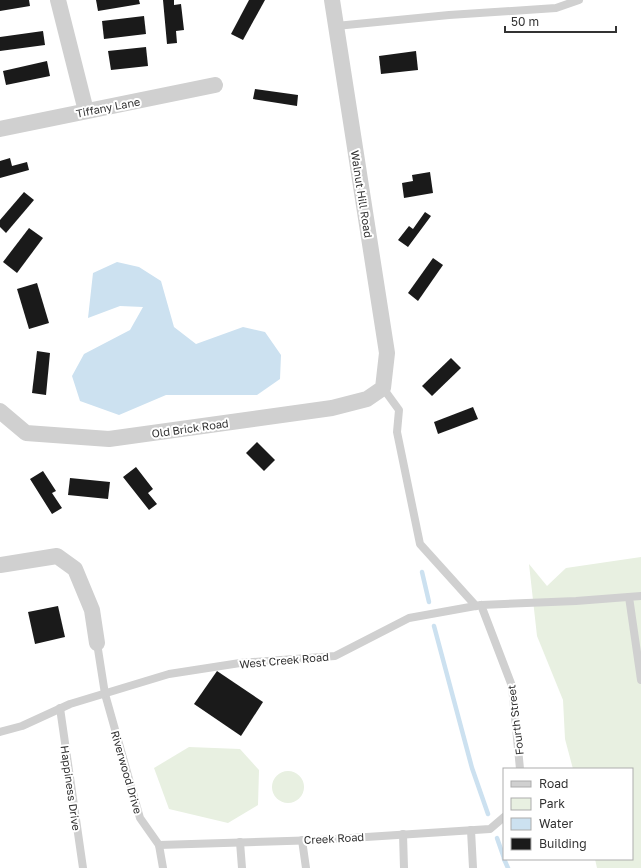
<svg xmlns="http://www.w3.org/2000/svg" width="641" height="868" font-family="'Golos Text',sans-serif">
<rect width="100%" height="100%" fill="#fff"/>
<g fill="#e8f0e1">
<polygon points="641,557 641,868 597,868 595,859 632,859 632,769 573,769 565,739 563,700 537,636 529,564 547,586 566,568"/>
<polygon points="189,747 240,749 259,770 258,805 228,823 169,809 154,768"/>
<circle cx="288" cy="787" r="16"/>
</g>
<polygon fill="#cce1f0" points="117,262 139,267 161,281 174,327 196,344 243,327 265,332 281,355 280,379 257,395 166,395 119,415 80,401 72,376 84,354 130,330 143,307 120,306 88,318 93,273"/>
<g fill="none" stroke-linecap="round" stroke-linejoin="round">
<g stroke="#cce1f0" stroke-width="4.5">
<polyline points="422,572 429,602"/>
<polyline points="434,626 472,768 488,814"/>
<polyline points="497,838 504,858"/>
<polyline points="504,859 508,868"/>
</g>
</g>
<g fill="#1a1a1a">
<polygon points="0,0 29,0 30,6 0,11"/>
<polygon points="96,0 139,0 140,4 98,11"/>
<polygon points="163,0 174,0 174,5 181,4 184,30 176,31 177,43 167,44"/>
<polygon points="249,0 265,0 243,40 231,34"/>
<polygon points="144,16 146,34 104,39 102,21"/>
<polygon points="43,31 45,45 0,51 0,37"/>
<polygon points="146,47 148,66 111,70 108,51"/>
<polygon points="416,51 418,70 381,74 379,56"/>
<polygon points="47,61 50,76 6,85 3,71"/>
<polygon points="255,89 298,95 297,106 253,99"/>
<polygon points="10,158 12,166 27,162 29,170 0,178 0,161"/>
<polygon points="430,172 433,193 404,198 402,183 413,181 412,175"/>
<polygon points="24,192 34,200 6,233 0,227 0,220"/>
<polygon points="425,212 431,216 408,247 398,240 409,226 413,229"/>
<polygon points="29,228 43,238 17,273 3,262"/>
<polygon points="433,258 443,265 418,301 408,293"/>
<polygon points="37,283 49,323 29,329 17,289"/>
<polygon points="37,351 50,353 46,395 32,393"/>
<polygon points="451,358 461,368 432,396 422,386"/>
<polygon points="473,407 478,419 438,434 434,422"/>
<polygon points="257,442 275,460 264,471 246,453"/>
<polygon points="136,467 153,489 148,493 157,504 149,510 123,477"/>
<polygon points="43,471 56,491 52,493 62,508 52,514 30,479"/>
<polygon points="70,478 110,482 108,499 68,495"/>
<polygon points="58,606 65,637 35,644 28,612"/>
<polygon points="217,671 263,702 241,736 194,704"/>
</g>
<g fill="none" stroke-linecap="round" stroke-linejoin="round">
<g stroke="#d0d0d0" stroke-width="8">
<polyline points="336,26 449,15 556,8 579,0"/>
<polyline points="383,388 399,410 397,432 420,544 476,606"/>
<polyline points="629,597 641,680"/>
<polyline points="481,605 512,686 520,769"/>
<polyline points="97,643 105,694 140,818 159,845 163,868"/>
<polyline points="60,708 83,868"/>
<polyline points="0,732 22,726 70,704 169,674 240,663 335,656 409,618 481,605 576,601 641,596"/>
<polyline points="471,830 473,868"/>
<polyline points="403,834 404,868"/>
<polyline points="302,840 306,868"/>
<polyline points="240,842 242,868"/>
<polyline points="159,845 320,840 490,829 504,817"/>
</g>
<g stroke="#d0d0d0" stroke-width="16">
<polyline points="58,0 86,111"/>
<polyline points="0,129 215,85"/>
<polyline points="0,411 26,433 109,439 332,408 367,399 383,388 387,353 332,0"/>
<polyline points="0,565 57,556 75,569 92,610 97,643"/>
</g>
</g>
<g text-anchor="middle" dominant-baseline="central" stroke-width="4" stroke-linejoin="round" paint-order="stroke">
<g font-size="11" fill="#333" stroke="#fff">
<text transform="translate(108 107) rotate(-11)">Tiffany Lane</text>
<text transform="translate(362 194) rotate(81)">Walnut Hill Road</text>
<text transform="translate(190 428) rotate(-8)">Old Brick Road</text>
<text transform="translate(284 660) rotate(-5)">West Creek Road</text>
<text transform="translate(515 720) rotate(-97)">Fourth Street</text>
<text transform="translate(127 772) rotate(74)">Riverwood Drive</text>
<text transform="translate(71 788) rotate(82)">Happiness Drive</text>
<text transform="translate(334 838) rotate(-3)">Creek Road</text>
</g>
</g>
<rect x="503" y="768" width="130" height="92" fill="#ffffff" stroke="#adadad"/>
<rect x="511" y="781" width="20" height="6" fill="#d0d0d0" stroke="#adadad"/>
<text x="539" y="788" font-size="12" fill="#333333">Road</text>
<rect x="511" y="798" width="20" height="12" fill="#e8f0e1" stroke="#adadad"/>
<text x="539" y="808" font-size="12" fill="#333333">Park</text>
<rect x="511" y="818" width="20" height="12" fill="#cce1f0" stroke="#adadad"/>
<text x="539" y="828" font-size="12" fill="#333333">Water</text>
<rect x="511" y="838" width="20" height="12" fill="#1a1a1a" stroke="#adadad"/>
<text x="539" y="848" font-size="12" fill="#333333">Building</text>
<path d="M505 26v6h111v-6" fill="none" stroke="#333333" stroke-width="2"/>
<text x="511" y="26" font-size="12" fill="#333333" stroke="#ffffff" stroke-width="3" paint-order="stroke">50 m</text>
</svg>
